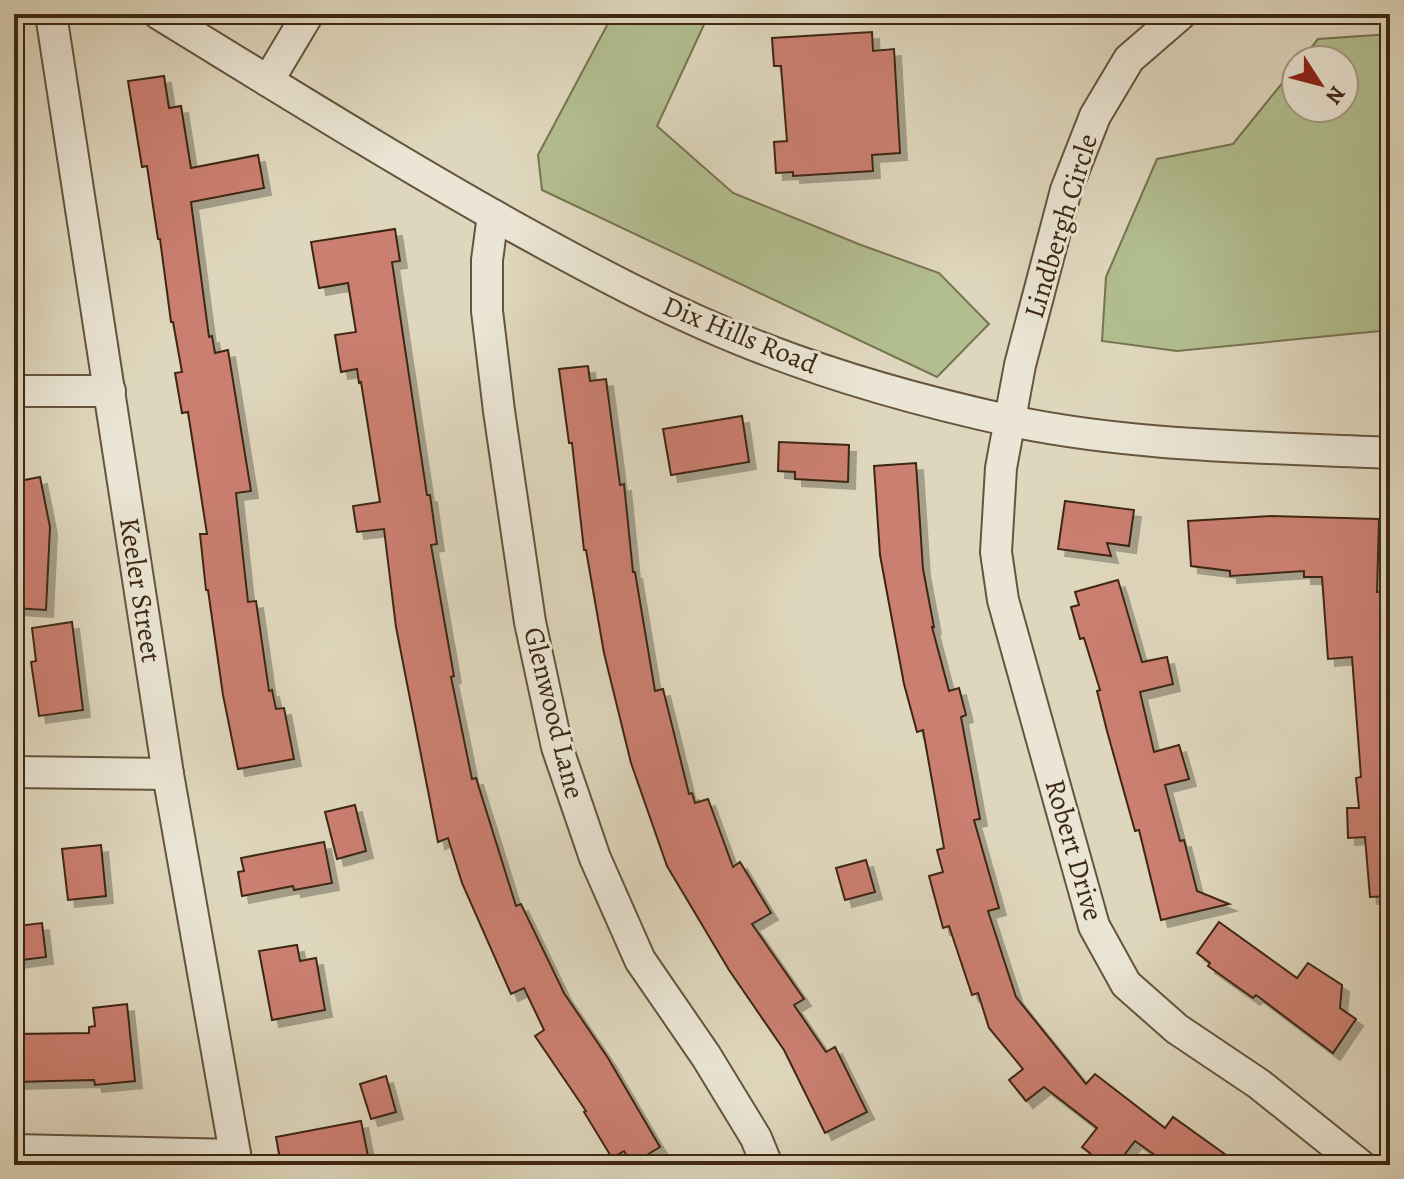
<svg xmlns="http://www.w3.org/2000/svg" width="1404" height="1179" font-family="Alegreya,serif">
<defs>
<filter id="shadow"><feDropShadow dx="7" dy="7" stdDeviation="0" flood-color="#0004"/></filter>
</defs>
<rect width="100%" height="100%" fill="#dfd7bd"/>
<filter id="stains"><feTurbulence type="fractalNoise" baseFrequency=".0025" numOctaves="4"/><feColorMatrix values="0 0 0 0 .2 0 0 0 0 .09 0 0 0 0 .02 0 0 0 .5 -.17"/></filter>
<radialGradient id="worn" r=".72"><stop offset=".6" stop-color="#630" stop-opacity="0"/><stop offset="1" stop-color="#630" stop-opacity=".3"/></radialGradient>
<g fill="#b2be90" stroke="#787351" stroke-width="2">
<polygon points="613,14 709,14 657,126 733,193 861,245 939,273 989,324 937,377 542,190 538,155"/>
<polygon points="1390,34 1390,330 1177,351 1102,341 1106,277 1157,159 1233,144 1296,66 1296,108 1344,108 1344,60 1301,60 1318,39"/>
</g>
<g fill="#cb7f71" stroke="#3e2812" stroke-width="2" filter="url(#shadow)">
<polygon points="872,32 873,51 894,49 900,153 872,155 873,171 793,176 793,172 776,173 774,142 787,141 781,66 774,66 772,38"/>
<polygon points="164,76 169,108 181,106 191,168 258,155 264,188 191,202 209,337 212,336 215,353 228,350 251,491 236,493 248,602 256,601 269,691 272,690 276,709 284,708 294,759 238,769 223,695 208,590 206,590 200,534 207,534 188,412 182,413 175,373 182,372 173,322 171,322 160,239 158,239 147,166 142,167 128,81"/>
<polygon points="395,229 400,261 392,262 427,495 430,495 437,544 431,545 454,676 451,677 472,779 476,778 516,906 521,904 564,993 608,1058 660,1147 632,1164 624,1151 612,1158 584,1112 586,1111 535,1036 544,1030 524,988 511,994 462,883 448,838 438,842 396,627 384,529 357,532 353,506 380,502 361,382 359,383 357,369 341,372 335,335 356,332 348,283 319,288 311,242"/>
<polygon points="588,366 590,381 606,379 620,485 624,484 633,572 635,572 655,691 663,689 689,794 692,793 695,803 708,799 733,867 740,862 771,913 752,924 804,999 794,1005 826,1052 835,1047 867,1112 825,1133 784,1050 729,970 667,866 631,763 604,653 586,550 584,550 572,443 569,443 559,369"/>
<polygon points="742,416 749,462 671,475 663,429"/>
<polygon points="779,442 849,445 848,482 795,479 795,472 778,471"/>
<polygon points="916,463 923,569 934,627 932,627 949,691 959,688 966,715 961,717 980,819 974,820 999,908 988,911 1016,997 1086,1084 1095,1074 1165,1128 1173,1117 1240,1165 1169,1165 1135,1141 1118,1163 1105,1165 1082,1147 1097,1128 1044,1087 1026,1101 1009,1080 1023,1069 989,1028 978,993 972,995 949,926 943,928 929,876 943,872 937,850 944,848 923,730 917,732 904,684 880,555 874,466"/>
<polygon points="40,477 50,527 46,610 14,608 14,482"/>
<polygon points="1065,501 1134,510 1129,546 1107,543 1111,556 1058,549"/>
<polygon points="1271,516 1379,519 1377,592 1390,591 1390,896 1370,897 1365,837 1348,838 1347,808 1359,808 1356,778 1361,777 1352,657 1328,659 1322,577 1304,577 1304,571 1230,576 1230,571 1191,566 1188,521"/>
<polygon points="1118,580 1142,662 1167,657 1173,684 1140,692 1154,752 1179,745 1189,779 1165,785 1180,841 1184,840 1197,891 1229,904 1161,920 1139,830 1135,831 1107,731 1097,691 1100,690 1084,638 1080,639 1071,607 1079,605 1075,592"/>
<polygon points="72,622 83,710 39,716 31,662 36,661 32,628"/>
<polygon points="355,805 366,851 337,859 325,812"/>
<polygon points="324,842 332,883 294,890 293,886 242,896 238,872 244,871 241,858"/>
<polygon points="101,845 106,896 68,900 62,849"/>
<polygon points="866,860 875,892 845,900 836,868"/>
<polygon points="1219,922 1297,978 1308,963 1342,985 1340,1008 1356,1019 1333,1053 1256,995 1253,998 1208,966 1210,963 1197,953"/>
<polygon points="42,923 46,957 14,961 14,936 18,935 17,926"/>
<polygon points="297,945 300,961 316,958 325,1010 272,1020 259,951"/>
<polygon points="127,1004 135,1081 95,1085 94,1080 14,1082 14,1034 89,1033 89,1027 95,1026 93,1008"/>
<polygon points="386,1076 396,1112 371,1119 360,1084"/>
<polygon points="361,1121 369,1161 344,1165 281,1165 276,1137"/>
</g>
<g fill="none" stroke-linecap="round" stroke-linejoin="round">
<g stroke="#66543d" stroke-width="34">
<g id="street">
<polyline points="51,14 168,774 237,1165"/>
<path d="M 159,14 C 275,85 390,157 509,224 C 592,270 677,316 767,350 C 845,380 929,403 1011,421 C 1135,447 1264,447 1390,453"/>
<polyline points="1181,14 1129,59 1095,116 1066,190 1020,365 1001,468 996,552 1003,600 1094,926 1126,984 1177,1029 1259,1084 1360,1165"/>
<polyline points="268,81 308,14"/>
<polyline points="493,215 487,260 487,311 499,411 530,622 557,747 595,858 640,960 706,1056 756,1138 767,1165"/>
<polyline points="14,391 110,391"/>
<polyline points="14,772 168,774"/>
<polyline points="14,1150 235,1155"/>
</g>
</g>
<use href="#street" stroke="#eae5d4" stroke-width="30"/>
</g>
<g text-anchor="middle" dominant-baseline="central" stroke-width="6" stroke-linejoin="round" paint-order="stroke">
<g font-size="28" fill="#3e2812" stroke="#eae5d4">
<text transform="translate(1061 226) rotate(-73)">Lindbergh Circle</text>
<text transform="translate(740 335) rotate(22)">Dix Hills Road</text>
<text transform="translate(140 590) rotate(81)">Keeler Street</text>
<text transform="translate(554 713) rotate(76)">Glenwood Lane</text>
<text transform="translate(1074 850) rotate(74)">Robert Drive</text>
</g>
</g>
<rect width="1404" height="1179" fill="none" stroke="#dfd7bd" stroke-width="48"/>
<rect x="16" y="16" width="1372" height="1147" fill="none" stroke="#3e2812" stroke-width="4"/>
<rect x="24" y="24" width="1356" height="1131" fill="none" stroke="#3e2812" stroke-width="2"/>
<g transform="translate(1320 84) rotate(126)"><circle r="38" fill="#eae5d4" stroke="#a59986" stroke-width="2"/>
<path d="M0-6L14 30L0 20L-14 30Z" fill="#8f2418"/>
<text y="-12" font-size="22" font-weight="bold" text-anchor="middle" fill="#3e2812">N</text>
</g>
<rect width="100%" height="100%" filter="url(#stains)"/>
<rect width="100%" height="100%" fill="url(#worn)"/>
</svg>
